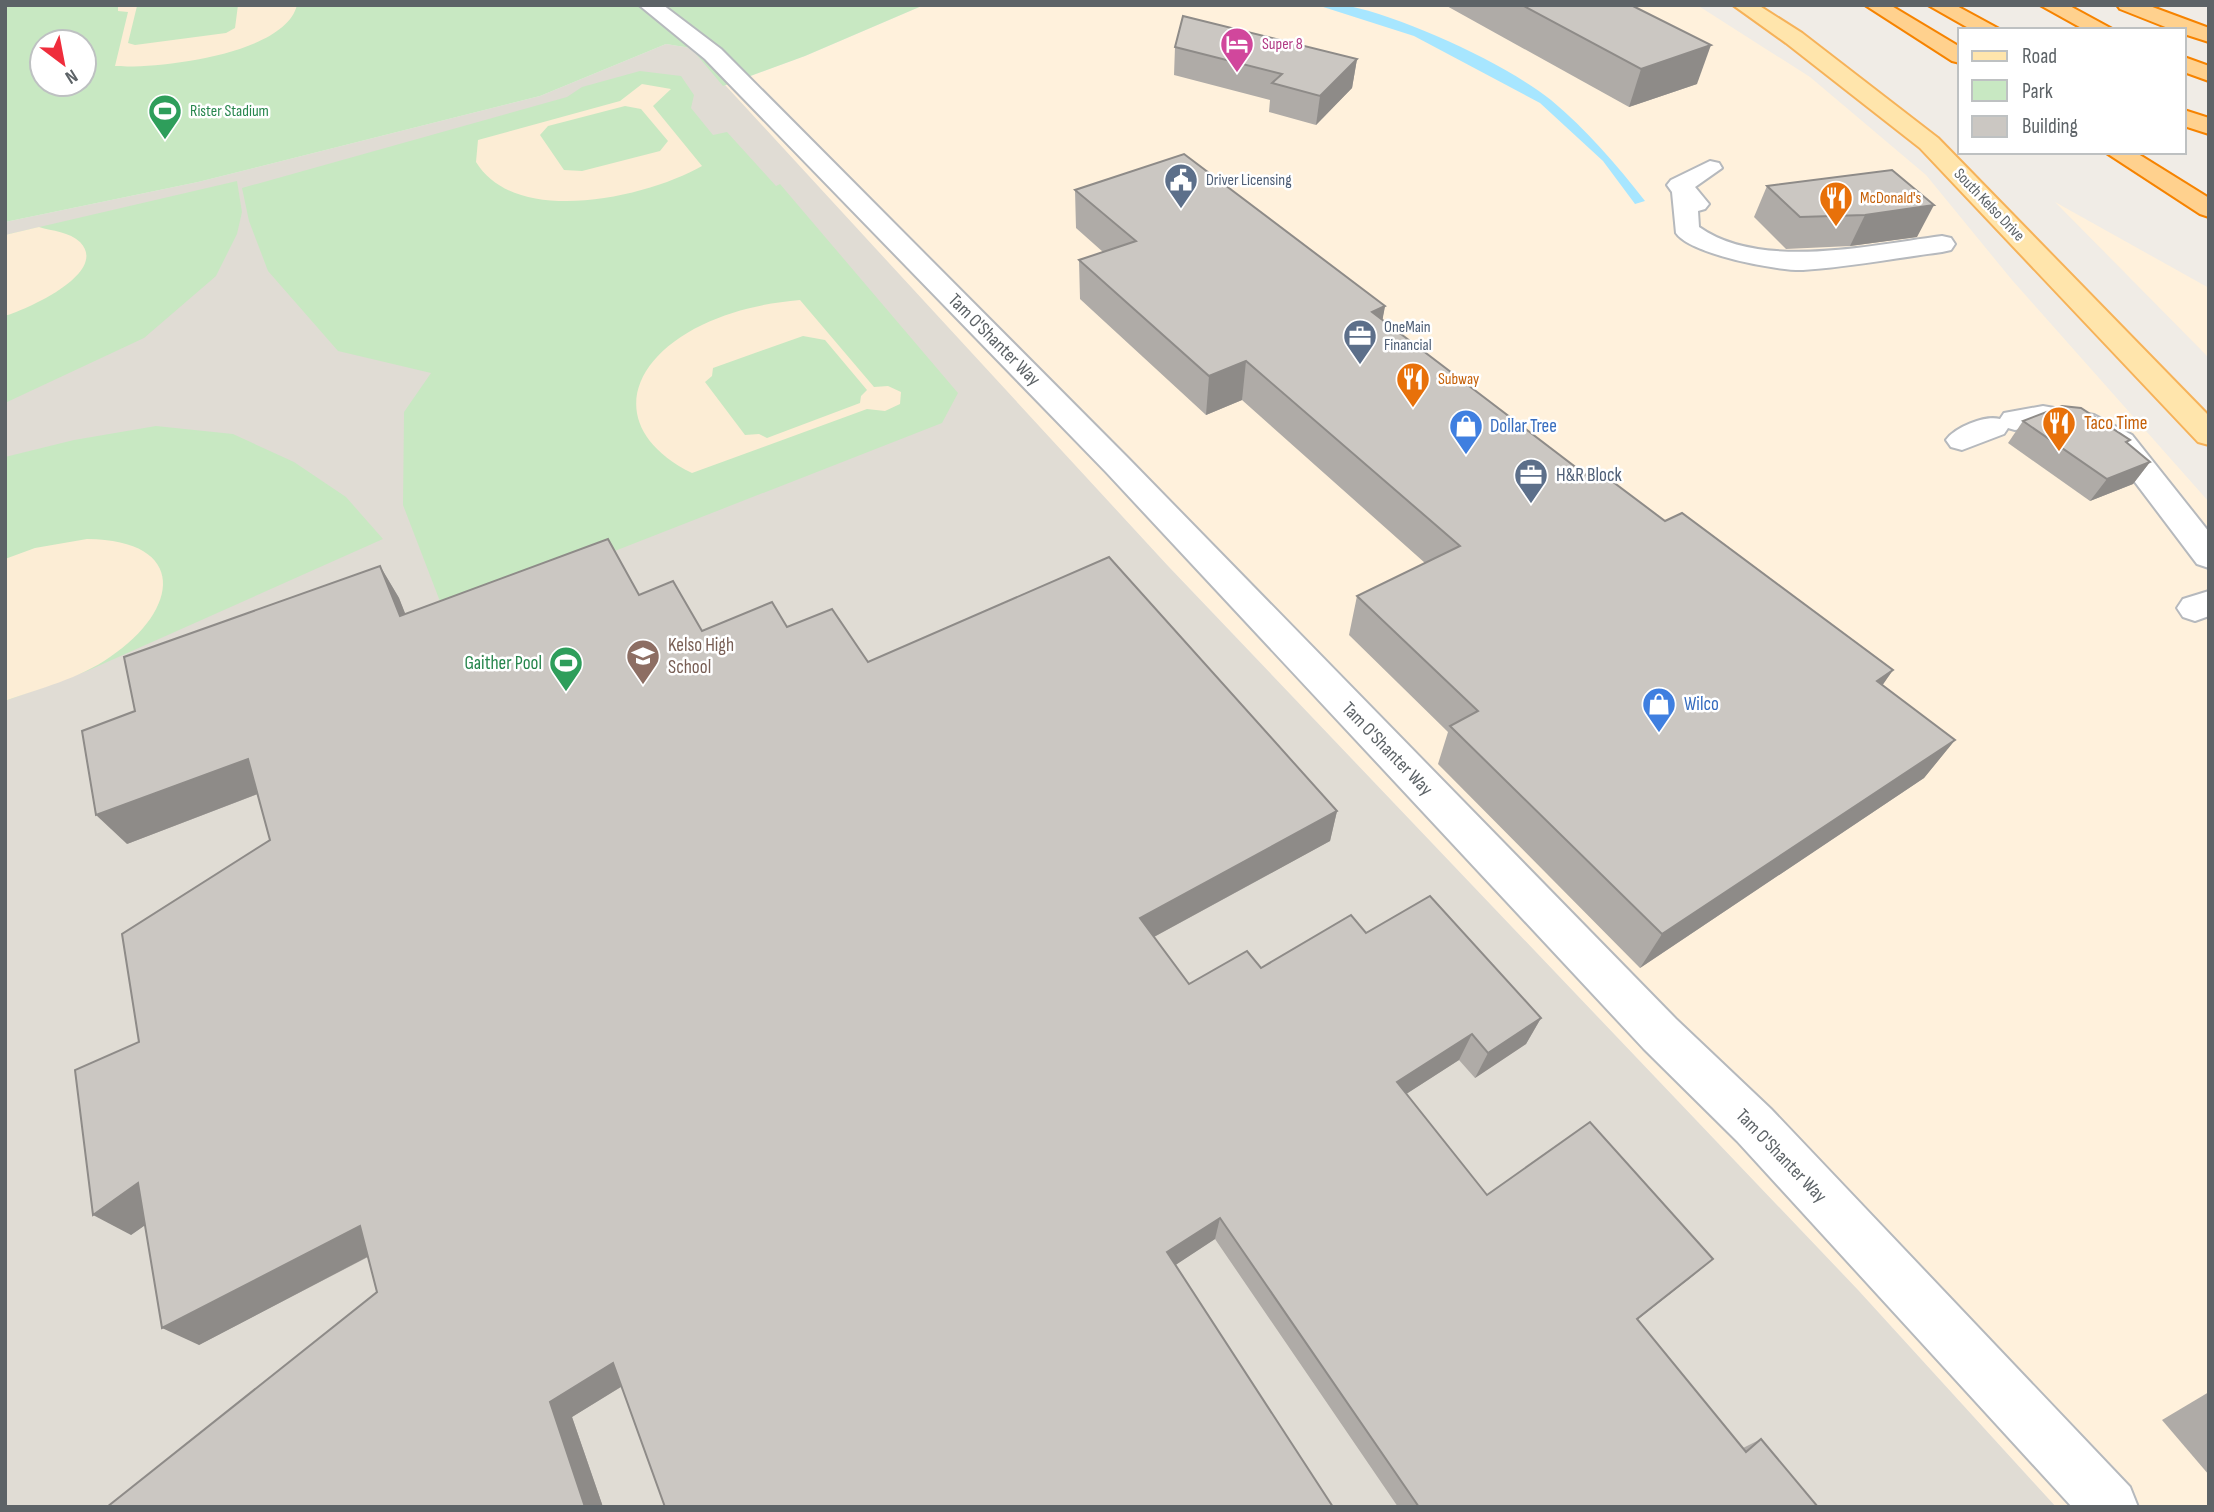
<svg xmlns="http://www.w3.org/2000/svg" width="2214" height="1512" font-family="'Sofia Sans Condensed',sans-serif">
<rect width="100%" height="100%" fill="#f0ece6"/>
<g fill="#fff1dc">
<polygon points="924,5 1697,5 1810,77 1926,175 2012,280 2209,502 2209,1507 2056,1507 1858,1290 1168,566 723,86 805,56"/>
<polygon points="2055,202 2209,288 2209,358"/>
</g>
<polygon fill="#e0dcd4" points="666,44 691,48 1168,566 1858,1290 2056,1507 5,1507 5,222 198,182 540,96"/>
<g fill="#c8e8c2" fill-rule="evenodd">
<path d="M 5,5 L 924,5 L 805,56 L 723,86 L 691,48 L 666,44 L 540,96 L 198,182 L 5,222 ZM 42,42 L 84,42 L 84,84 L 42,84 Z"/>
<polygon points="640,71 681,76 694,95 691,108 713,135 727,132 776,186 780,184 958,393 942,423 446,617 403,505 404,412 431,373 338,351 268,271 249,221 242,188 567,97 582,87"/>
<polygon points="237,181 242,212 237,234 216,276 144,338 5,403 5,235"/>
<polygon points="156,426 233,434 294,462 346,497 383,539 87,671 5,701 5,457 74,440"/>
</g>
<g fill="#fcedd5" fill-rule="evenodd">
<path d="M 118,5 L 142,5 L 137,6 L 128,43 L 135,45 L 226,33 L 235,28 L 238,5 L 297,5 C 285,55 156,69 115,66 L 128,12 L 118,11 Z"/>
<path d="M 642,84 L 671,89 L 653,106 L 702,166 C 648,197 516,228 476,162 L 478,140 L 620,101 ZM 625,106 L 641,109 L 668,141 L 660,151 L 582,171 L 564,170 L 540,135 L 548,126 Z"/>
<path d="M 39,227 C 52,231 70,232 80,242 C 110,273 26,310 5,316 L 5,235 Z"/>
<path d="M 800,300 L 874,387 L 888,386 L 901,392 L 900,404 L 885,411 L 867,409 L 692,473 C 608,431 625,362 702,325 C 733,310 766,303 800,300 ZM 803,336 L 825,340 L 867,390 L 861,396 L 860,403 L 767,438 L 759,434 L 745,435 L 705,382 L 712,376 L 713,368 Z"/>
<path d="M 87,539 C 189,540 180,610 110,657 C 79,679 40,688 5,701 L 5,559 L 35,548 Z"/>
</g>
<path fill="#a7e6ff" d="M 1317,5 C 1327,5 1339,4 1349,6 C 1406,18 1506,64 1551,100 C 1587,130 1616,164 1645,201 L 1635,204 L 1603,161 L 1540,103 L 1414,36 Z"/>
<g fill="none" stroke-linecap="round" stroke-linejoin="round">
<g stroke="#b6b9bd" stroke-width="4">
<g id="minor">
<polygon points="639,5 663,5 721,49 1128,458 1676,1019 1771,1109 2130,1487 2138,1507 2072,1507 1737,1141 1644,1049 1106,472 705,59"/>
<path d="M 1710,161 L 1719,163 L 1722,168 L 1695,187 L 1709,204 L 1705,209 L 1698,211 L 1699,227 C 1761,271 1871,245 1942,236 L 1951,238 L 1955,244 L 1951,250 L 1942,252 C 1896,258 1849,267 1803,270 C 1777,271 1690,254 1676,233 L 1672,192 L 1667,185 L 1671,180 Z"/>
<path d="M 2043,406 L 2094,415 L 2132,435 L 2209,532 L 2209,568 L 2197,564 L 2110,449 L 2067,427 L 2043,425 L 2015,430 L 2008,428 L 2004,434 L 1962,450 L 1951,447 L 1946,440 C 1955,427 1985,415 2000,419 L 2004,413 Z"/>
<polygon points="2209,591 2209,616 2195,621 2183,617 2177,608 2183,599"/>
</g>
</g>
<g stroke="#f6b259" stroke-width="4">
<polygon id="major" points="1733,5 1758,5 1802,33 1938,138 2209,416 2209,445 2198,442 1920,148 1786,43"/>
</g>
<g stroke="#f68300" stroke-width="4">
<g id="highway">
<polygon points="1865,5 1890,5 1960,47 1960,63 1952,61"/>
<polygon points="1928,5 1955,5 2001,30 1972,30"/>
<polygon points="2040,5 2068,5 2114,30 2085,30"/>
<polygon points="2117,5 2147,5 2209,28 2209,42 2184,34 2184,30 2173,30 2120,9"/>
<polygon points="2184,57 2209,66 2209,81 2184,72"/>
<polygon points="2184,110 2209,118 2209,134 2184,126"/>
<polygon points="2105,152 2135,152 2209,198 2209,217 2200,214"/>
</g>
</g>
<use href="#minor" fill="#fff" fill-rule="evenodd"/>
<use href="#major" fill="#ffe5ac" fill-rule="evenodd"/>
<use href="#highway" fill="#ffd18e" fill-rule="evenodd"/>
</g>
<g fill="#afaba7">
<polygon points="1445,5 1631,5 1697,84 1629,107"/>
<polygon points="1175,47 1357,59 1352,88 1316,125 1269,112 1270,100 1174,75"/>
<polygon points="1892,170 1917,237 1850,246 1786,249 1754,217 1767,186"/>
<polygon points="1075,190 1385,306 1382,320 1586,475 1665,521 1893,670 1882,685 1955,740 1924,778 1640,968 1438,764 1448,732 1349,635 1357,596 1425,563 1242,400 1206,415 1080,299 1079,260 1103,252 1076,228"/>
<polygon points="2023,421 2150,462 2133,484 2090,501 2008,443"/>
<polygon points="380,566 399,598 405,614 639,595 702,631 787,627 868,662 1337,811 1330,841 1154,937 1189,984 1261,968 1366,933 1541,1018 1526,1044 1475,1078 1459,1060 1406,1094 1487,1195 1713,1259 1637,1320 1743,1448 1761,1439 1818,1507 1398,1507 1215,1239 1175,1265 621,1387 572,1417 603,1507 107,1507 377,1292 368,1257 199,1345 145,1225 131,1235 139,1042 270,840 258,794 127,844"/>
<polygon points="2209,1392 2209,1475 2162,1420"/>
</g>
<g fill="#8e8b88">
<polygon points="1711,45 1697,84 1629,107 1641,69"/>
<polygon points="1357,59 1352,88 1316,125 1320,96"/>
<polygon points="1934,205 1917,237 1850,246 1865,215"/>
<polygon points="1385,306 1378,345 1372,312"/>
<polygon points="1246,361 1242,400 1206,415 1209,376"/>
<polygon points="2150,462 2133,484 2090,501 2107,479"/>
<polygon points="380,566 399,598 419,648 400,616"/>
<polygon points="1893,670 1866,709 1877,681"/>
<polygon points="1955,740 1924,778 1640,968 1662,934"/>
<polygon points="248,759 273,788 127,844 96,815"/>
<polygon points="1337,811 1330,841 1139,945 1140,918"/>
<polygon points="1541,1018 1526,1044 1475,1078 1488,1053"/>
<polygon points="1472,1034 1459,1060 1386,1107 1397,1082"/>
<polygon points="138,1183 174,1205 131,1235 93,1215"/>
<polygon points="1220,1218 1215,1239 1165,1272 1167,1252"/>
<polygon points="360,1226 388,1246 199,1345 162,1328"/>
<polygon points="1713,1259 1689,1279 1616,1336 1637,1319"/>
<polygon points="613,1363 632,1380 572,1417 603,1507 585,1507 550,1402"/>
</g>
<g fill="#cbc7c2" stroke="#8e8b88" stroke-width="2">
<polygon points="1522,5 1631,5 1711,45 1641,69"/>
<polygon points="1183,16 1357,59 1320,96 1272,83 1282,74 1175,47"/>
<polygon points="1184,154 1385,306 1372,312 1586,475 1597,470 1665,521 1682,513 1893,670 1877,681 1955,740 1662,934 1450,726 1478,711 1357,596 1460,546 1246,361 1209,376 1079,260 1136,241 1075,190"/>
<polygon points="1892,170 1934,205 1865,215 1800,217 1767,186"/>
<polygon points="2062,406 2081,408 2130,440 2126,442 2150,462 2107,479 2023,421"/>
<polygon points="608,539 639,595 673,581 702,631 772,602 787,627 832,609 868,662 1109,557 1337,811 1140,918 1189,984 1247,951 1261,968 1351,915 1366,933 1430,896 1541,1018 1488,1053 1472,1034 1397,1082 1487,1195 1590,1122 1713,1259 1637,1319 1746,1452 1761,1439 1818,1507 1419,1507 1220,1218 1167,1252 1333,1507 665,1507 613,1363 550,1402 585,1507 107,1507 377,1292 360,1226 162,1328 138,1183 93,1215 75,1070 139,1042 122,934 270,840 248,759 96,815 82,731 135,711 124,657 380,566 400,616"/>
</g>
<defs>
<g id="hotel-pin" transform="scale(1.75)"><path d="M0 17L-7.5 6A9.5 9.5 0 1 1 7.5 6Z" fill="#d1479c" stroke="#fff"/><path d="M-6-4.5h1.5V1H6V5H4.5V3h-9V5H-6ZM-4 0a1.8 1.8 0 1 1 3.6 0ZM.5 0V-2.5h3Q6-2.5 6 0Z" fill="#fff"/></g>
<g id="stadium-pin" transform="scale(1.75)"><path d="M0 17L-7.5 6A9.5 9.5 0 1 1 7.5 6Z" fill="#2e9e5b" stroke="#fff"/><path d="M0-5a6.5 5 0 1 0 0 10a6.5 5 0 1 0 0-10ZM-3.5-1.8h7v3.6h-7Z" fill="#fff"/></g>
<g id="civic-pin" transform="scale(1.75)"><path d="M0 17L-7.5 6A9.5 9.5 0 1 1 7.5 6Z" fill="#5c6f8a" stroke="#fff"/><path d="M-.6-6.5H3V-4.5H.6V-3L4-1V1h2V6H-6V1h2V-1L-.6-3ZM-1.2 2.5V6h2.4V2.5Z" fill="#fff"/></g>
<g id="restaurant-pin" transform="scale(1.75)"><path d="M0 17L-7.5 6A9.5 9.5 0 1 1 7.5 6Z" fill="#e8710a" stroke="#fff"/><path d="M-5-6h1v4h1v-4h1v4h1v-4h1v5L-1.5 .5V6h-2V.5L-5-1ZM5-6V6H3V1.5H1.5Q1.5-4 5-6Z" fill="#fff"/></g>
<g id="office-pin" transform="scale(1.75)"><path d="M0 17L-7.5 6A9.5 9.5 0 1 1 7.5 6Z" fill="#5c6f8a" stroke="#fff"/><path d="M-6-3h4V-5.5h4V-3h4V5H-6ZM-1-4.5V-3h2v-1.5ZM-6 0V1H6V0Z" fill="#fff"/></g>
<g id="shop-pin" transform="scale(1.75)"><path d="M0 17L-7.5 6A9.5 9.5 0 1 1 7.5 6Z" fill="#3f7fe0" stroke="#fff"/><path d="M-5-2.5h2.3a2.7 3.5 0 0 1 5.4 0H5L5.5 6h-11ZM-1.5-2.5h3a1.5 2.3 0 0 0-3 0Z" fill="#fff"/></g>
<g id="school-pin" transform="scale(1.75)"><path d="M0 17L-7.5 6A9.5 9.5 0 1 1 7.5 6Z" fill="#8d6e63" stroke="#fff"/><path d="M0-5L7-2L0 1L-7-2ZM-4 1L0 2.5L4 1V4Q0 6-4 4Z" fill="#fff"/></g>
</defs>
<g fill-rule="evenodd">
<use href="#hotel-pin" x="1237" y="44"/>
<use href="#stadium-pin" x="165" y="111"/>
<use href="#civic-pin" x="1181" y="180"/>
<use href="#restaurant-pin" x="1836" y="198"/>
<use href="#office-pin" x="1360" y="336"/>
<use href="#restaurant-pin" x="1413" y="379"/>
<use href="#restaurant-pin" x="2059" y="423"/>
<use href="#shop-pin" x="1466" y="426"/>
<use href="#office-pin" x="1531" y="475"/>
<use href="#school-pin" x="643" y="656"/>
<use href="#stadium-pin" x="566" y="663"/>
<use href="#shop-pin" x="1659" y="704"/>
</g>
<g text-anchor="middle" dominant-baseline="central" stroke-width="5" stroke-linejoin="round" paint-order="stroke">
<g font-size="16" fill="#b23c85" stroke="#fff" text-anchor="start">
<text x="1262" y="44">Super 8</text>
</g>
<g font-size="16" fill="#27864d" stroke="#fff" text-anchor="start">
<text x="190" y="111">Rister Stadium</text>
</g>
<g font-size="16" fill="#4e5e75" stroke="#fff" text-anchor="start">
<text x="1206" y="180">Driver Licensing</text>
<text x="1384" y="327">OneMain<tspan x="1384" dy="18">Financial</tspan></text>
</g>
<g font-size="16" fill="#c56008" stroke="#fff" text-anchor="start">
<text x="1860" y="198">McDonald's</text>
<text x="1438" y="379">Subway</text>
</g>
<g font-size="16" fill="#5d6367" stroke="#fff">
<text transform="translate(1989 205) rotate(46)">South Kelso Drive</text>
</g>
<g font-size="19" fill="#5d6367" stroke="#fff">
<text transform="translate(994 340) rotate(45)">Tam O'Shanter Way</text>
<text transform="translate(1387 749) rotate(46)">Tam O'Shanter Way</text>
<text transform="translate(1781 1156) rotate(46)">Tam O'Shanter Way</text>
</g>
<g font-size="19" fill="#c56008" stroke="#fff" text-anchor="start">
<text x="2084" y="423">Taco Time</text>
</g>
<g font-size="19" fill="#366cbe" stroke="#fff" text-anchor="start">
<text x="1490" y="426">Dollar Tree</text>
<text x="1684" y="704">Wilco</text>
</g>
<g font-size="19" fill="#4e5e75" stroke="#fff" text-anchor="start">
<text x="1556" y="475">H&amp;R Block</text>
</g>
<g font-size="19" fill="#785e54" stroke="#fff" text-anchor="start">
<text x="668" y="645">Kelso High<tspan x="668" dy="22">School</tspan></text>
</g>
<g font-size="19" fill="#27864d" stroke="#fff" text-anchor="end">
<text x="542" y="663">Gaither Pool</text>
</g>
</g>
<rect width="2214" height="1512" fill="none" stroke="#5d6367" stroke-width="14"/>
<rect x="1958" y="28" width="228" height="126" fill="#ffffff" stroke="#bec1c2" stroke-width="2"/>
<rect x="1972" y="51" width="35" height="10" fill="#ffe5ac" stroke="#bec1c2" stroke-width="2"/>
<text x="2022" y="63" font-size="21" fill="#5d6367">Road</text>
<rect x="1972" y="80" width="35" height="21" fill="#c8e8c2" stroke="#bec1c2" stroke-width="2"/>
<text x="2022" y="98" font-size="21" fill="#5d6367">Park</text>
<rect x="1972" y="116" width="35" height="21" fill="#cbc7c2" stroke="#bec1c2" stroke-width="2"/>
<text x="2022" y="133" font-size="21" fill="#5d6367">Building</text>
<g transform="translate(63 63) rotate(148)"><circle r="33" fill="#ffffff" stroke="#bec1c2" stroke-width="2"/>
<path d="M0-5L12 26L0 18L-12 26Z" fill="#ef2d3c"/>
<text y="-10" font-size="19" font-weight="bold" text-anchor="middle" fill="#5d6367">N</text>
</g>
</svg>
